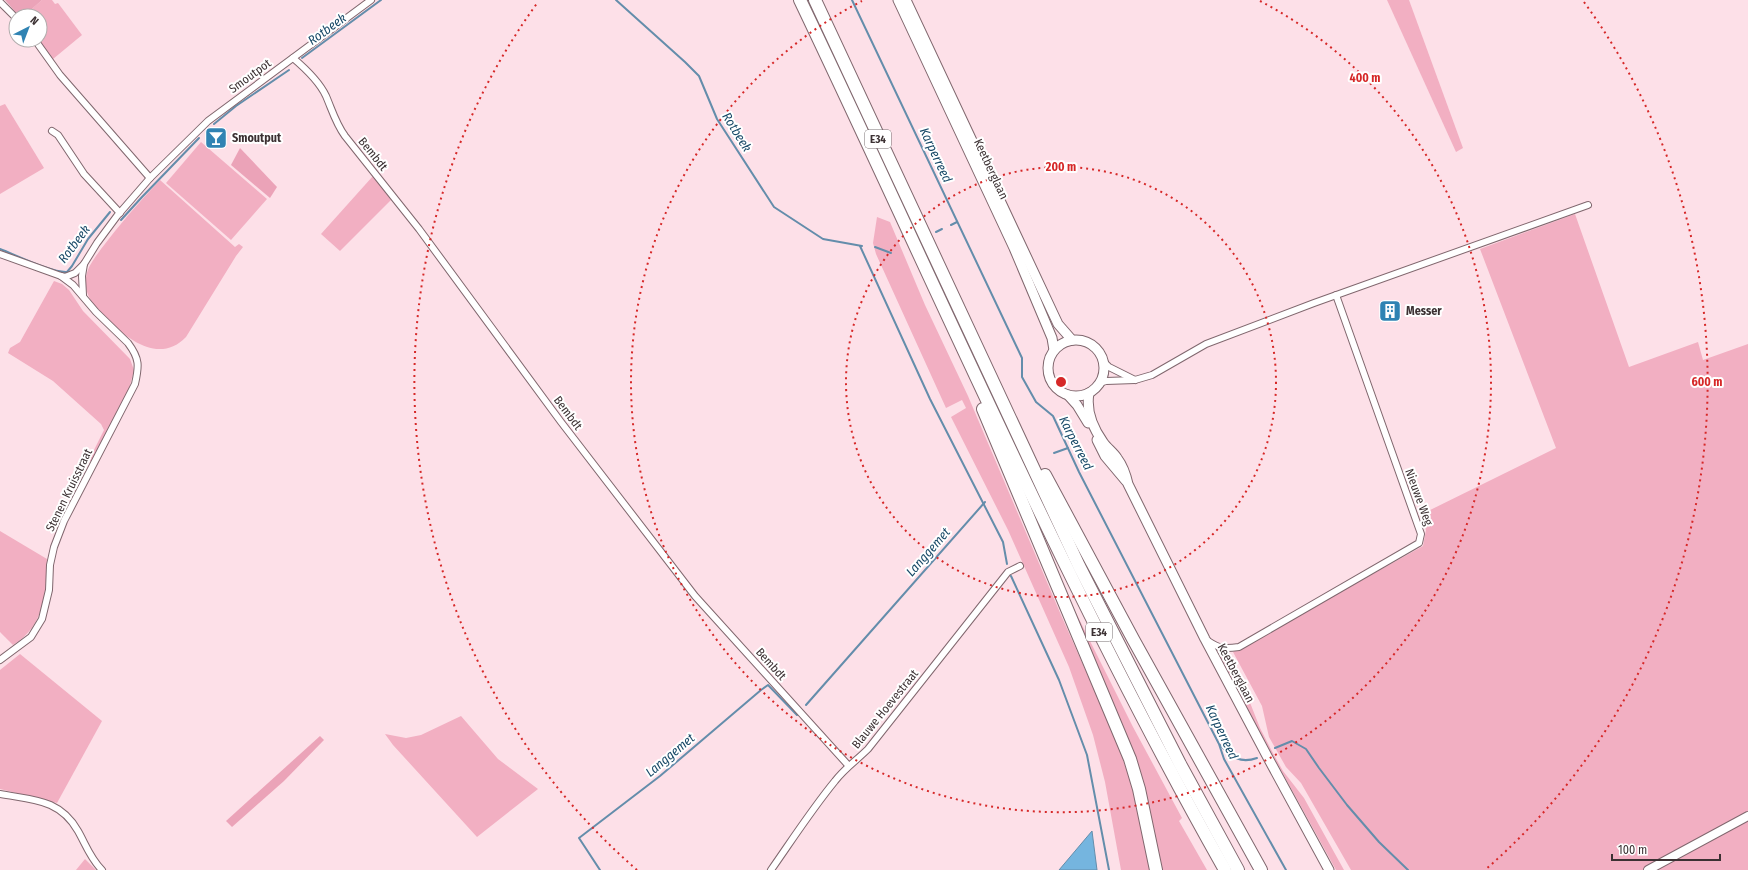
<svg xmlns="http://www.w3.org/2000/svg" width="1748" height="870" font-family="'Fira Sans Condensed',sans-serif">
<rect width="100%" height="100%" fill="#fde0e8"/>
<g fill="#f2afc2">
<polygon points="42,0 52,0 55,4 58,3 82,35 53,59 38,40 40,40 40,16 24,16"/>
<polygon points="1387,0 1409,0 1463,148 1456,152"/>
<polygon points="5,104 44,168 0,194 0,106"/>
<polygon points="201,142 267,199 231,240 166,183"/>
<polygon points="373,176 391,200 340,251 321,234"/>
<path d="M 160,180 L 235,247 L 239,244 L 243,247 L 236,256 L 186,337 C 161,363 131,342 110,322 C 96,309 81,294 87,273 C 89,265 96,256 101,249 C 119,225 139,202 160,180 Z"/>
<polygon points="1575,214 1629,367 1698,342 1703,360 1748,344 1748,870 1351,870 1301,783 1286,767 1269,737 1262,706 1233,652 1423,546 1426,530 1420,515 1556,448 1480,249"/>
<polygon points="877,217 890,222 925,305 968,396 1061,615 1118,744 1132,787 1150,870 1121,870 1105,782 1093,735 1069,667 1008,530 951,417 966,408 962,400 946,408 876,254 873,243"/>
<polygon points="54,281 62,284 69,290 83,311 130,359 134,370 129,389 92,462 89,460 104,430 101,424 53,381 8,353 10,348 20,342"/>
<path d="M 0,531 L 47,559 C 46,592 45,626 13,645 L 0,632 Z"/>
<polygon points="1058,577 1133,727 1182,818 1179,821 1207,870 1161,870 1149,819"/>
<polygon points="20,654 102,721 57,803 0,789 0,670"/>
<polygon points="1226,654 1247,695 1260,728 1274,755 1283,771 1304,798 1344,870 1336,870 1255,723 1221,658"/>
<polygon points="461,716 498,759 538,789 477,837 393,745 385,734 406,738 421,735"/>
<polygon points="85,859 96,870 76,870"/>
</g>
<g fill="#eba3b8">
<polygon points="5,0 42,0 24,16 19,16"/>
<polygon points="240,148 277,187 270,198 231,165"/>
<polygon points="320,736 324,740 284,781 232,827 226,821"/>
</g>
<polygon fill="#75b5df" stroke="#648dab" points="1092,831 1097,870 1059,870"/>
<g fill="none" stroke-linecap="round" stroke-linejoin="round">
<g stroke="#648dab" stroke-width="2">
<polyline points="616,0 685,62 699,76 717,119 774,207 823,239 862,246"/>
<polyline points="852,0 1022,358 1022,377 1036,402 1053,416 1079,472 1219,744 1224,759 1286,870"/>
<polyline points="302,58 381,0"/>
<polyline points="214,124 236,106 289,70"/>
<polyline points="121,220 142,197 199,138"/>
<polyline points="951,225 957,222"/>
<polyline points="936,232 942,229"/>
<polyline points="860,246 930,399 1003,542 1007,564"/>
<polyline points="875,247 891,253"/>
<path d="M 0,249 C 16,255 52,273 67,272 L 72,266 L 88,239 L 110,212"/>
<polyline points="1054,453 1068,448"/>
<polyline points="1011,576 1059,680 1087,755 1109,870"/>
<polyline points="806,705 985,502"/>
<path d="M 1220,745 C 1232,757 1240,764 1257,758"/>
<polyline points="1275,748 1292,741 1306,749 1319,768 1347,805 1379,842 1408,870"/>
<polyline points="600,870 579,838 660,776 761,690 768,685 797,715"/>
</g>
<g stroke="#80676e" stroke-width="8">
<g id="minor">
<polyline points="0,2 16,18"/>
<polyline points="35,40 60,75 150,178"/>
<path d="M 293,58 C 306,69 319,81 326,96 C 332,110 336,124 345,136 L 419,229 L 561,422 L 695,596 L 848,765"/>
<polyline points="52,131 58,135 84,174 120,213"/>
<polyline points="0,254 61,276 65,277 75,273 84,264 97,243 117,216 150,178 208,121 371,0"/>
<polyline points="83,295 82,276 84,264"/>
<polyline points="1103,361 1109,367 1135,380"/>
<polyline points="1099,383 1106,381 1135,380 1152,375 1206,344 1314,303 1588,205"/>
<path d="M 1208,641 C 1220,649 1225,649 1239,647 L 1419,543 L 1421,534 L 1336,295"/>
<path d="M 0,660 L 31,637 L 42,619 L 49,590 L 50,565 L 54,547 L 64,521 L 135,384 C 139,366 140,359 128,343 L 96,312 L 73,285 L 61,276"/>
<path d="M 0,794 C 33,800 60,799 78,831 C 86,845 90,858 102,870"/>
<path d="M 771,870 C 792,840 812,809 835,781 C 845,768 857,760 868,749 L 1008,572 L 1020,566"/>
</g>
</g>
<g stroke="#80676e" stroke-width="10">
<polyline id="tertiary" points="1648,870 1748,816"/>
</g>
<g stroke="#80676e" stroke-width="11">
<g id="secondary">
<polyline points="898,0 1014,248 1052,338 1054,350"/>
<polyline points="906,0 1058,324 1072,340"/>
<circle cx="1076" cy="368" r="28"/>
<path d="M 1089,393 C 1086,410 1093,428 1103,442 C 1107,448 1113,452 1117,458 C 1123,466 1126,475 1128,484 L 1205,639 L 1267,756 L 1329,870"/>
<polyline points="1068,395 1077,405 1088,423"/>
<polyline points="1097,440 1105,456 1126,481"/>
</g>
</g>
<g stroke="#80676e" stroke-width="14">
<g id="motorway">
<path d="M 800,0 C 939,291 1066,589 1225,870"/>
<polyline points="815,0 1079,566 1180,764 1238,870"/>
<polyline points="983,409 1130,759 1139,789 1156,870"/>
<polyline points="1045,475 1133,639 1261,870"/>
</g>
</g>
<use href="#minor" stroke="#fff" stroke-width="6"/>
<use href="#tertiary" stroke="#fff" stroke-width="8"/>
<use href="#secondary" stroke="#fff" stroke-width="9"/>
<use href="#motorway" stroke="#fff" stroke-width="12"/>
</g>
<g fill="none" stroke="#d62828" stroke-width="2" stroke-dasharray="2 4">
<circle cx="1061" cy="382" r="215"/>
<path d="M1260 1A430 430 0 1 1 862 1"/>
<path d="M637 870A646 646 0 0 1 538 2M1584 2A646 646 0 0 1 1485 870"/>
</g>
<defs>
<g id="bar-square" transform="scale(1.15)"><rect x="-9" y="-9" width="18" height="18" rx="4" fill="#3083b3" stroke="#fff"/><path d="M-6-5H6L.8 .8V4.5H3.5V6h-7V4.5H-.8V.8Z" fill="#fff"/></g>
<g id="building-square" transform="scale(1.15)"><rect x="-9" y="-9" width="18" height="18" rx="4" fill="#3083b3" stroke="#fff"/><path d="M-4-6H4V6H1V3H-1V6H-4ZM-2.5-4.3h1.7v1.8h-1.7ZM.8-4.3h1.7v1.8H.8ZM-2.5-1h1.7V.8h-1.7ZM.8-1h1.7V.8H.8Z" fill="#fff"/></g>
</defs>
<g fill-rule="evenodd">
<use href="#bar-square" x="216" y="138"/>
<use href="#building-square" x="1390" y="311"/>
</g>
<g text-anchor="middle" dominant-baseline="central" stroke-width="4" stroke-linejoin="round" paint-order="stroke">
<g fill="#fff" stroke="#766f70" stroke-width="1">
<rect x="865" y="130" width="26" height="18" rx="3"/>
<rect x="1086" y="623" width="26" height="18" rx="3"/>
</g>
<g font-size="11" font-weight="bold" fill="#3c3133">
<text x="878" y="139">E34</text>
<text x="1099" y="632">E34</text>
</g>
<g font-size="12" fill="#3c3133" stroke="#fff">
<text transform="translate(250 76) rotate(-36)">Smoutpot</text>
<text transform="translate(373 154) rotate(51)">Bembdt</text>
<text transform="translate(991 169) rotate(65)">Keetberglaan</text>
<text transform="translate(568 413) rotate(53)">Bembdt</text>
<text transform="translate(69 490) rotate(-64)">Stenen Kruisstraat</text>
<text transform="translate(1419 497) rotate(70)">Nieuwe Weg</text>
<text transform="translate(771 664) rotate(48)">Bembdt</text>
<text transform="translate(1236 673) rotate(62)">Keetberglaan</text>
<text transform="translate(885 709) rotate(-51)">Blauwe Hoevestraat</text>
</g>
<g font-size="12" font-weight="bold" fill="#3c3133" stroke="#fff" text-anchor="start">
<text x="232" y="138">Smoutput</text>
<text x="1406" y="311">Messer</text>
</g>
<g font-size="13" font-style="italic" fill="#194a68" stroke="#fff">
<text transform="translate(327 29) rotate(-36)">Rotbeek</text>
<text transform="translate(737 132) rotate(58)">Rotbeek</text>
<text transform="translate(936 155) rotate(65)">Karperreed</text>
<text transform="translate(74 244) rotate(-53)">Rotbeek</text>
<text transform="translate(1076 443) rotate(63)">Karperreed</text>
<text transform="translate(928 552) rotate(-49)">Langgemet</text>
<text transform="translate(1222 732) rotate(65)">Karperreed</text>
<text transform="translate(670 755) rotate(-40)">Langgemet</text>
</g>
</g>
<circle cx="1061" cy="382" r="6" fill="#d62828" stroke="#fff" stroke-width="2"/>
<g font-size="12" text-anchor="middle" font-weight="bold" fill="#d62828" stroke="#fff" stroke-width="4" stroke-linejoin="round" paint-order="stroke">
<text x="1365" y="82">400 m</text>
<text x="1061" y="171">200 m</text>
<text x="1707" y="386">600 m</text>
</g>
<g transform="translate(28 28) rotate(42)"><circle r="19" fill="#ffffff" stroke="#b1adad"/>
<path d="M0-3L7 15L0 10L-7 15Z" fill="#3083b3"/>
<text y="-6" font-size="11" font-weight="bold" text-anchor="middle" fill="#3c3133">N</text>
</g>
<path d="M1612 854v6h108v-6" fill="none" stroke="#3c3133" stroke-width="2"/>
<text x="1618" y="854" font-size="12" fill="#3c3133" stroke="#ffffff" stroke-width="3" paint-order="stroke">100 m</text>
</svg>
